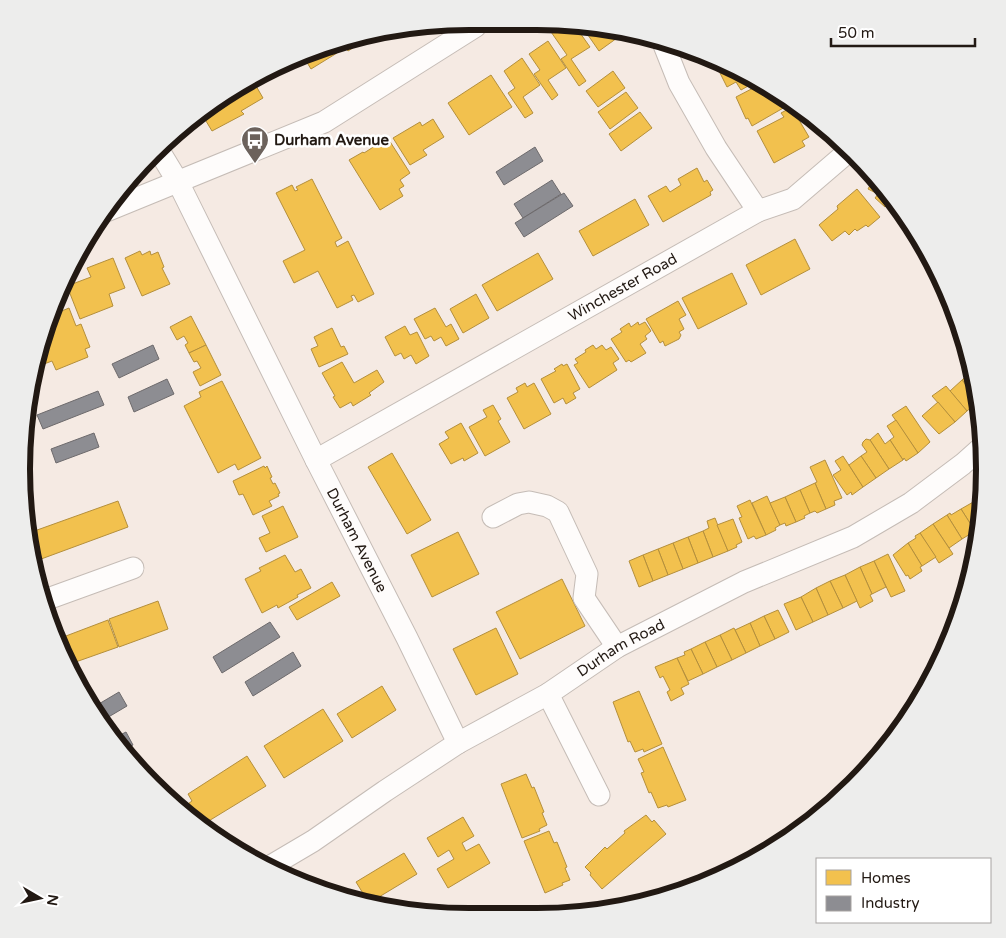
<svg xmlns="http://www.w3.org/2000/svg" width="1006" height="938" font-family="'Varela Round',sans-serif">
<rect width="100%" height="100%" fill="#f5eae3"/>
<g fill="#f2c14e" stroke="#b48f3c">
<polygon points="567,22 573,23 590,47 571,59 586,81 579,86 561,59 567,55 549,29 559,23"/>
<polygon points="581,25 623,32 624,33 599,51"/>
<polygon points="381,30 348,51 343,43"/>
<polygon points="548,41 566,68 548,80 558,95 552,100 534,74 540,70 529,54"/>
<polygon points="333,46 337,53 311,69 303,56"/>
<polygon points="522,58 540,85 523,97 533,113 525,118 508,93 515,88 504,71"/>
<polygon points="724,63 735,67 757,81 741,90 736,82 727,87 720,73 727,69"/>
<polygon points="613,71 625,88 598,107 586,91"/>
<polygon points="491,75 512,107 469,135 448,103"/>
<polygon points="252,79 263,98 241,111 244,114 212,131 200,111"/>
<polygon points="761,84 792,103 752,126 748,118 746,119 736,97"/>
<polygon points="626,92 638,108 610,129 598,112"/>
<polygon points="796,105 805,111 807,115 799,120 809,137 802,141 805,146 774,163 757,131 784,117 781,113"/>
<polygon points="640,112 652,128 621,151 609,134"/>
<polygon points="433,119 444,137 423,150 427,155 410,165 393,138 420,122 422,126"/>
<polygon points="389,140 410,173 400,180 404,186 399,189 403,196 380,210 349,160 363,152 364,153 378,144 379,146"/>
<polygon points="697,168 704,182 707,180 713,190 710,192 711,195 663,222 648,196 666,186 670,192 681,185 678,179"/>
<polygon points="875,176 896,204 888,200 885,207 875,198 878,194 868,189"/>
<polygon points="312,179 342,238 335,242 337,247 348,241 374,294 358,302 354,295 351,296 353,300 337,308 318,271 294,283 283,261 305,250 276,193 292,185 295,191 298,190 296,187"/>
<polygon points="857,189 880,217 868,227 866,225 857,231 855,229 849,235 845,231 832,241 819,225 838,209 837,206"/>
<polygon points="635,199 649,225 593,256 579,231"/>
<polygon points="795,239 810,269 761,295 746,265"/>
<polygon points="140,251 142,255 150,251 151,255 158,252 164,267 162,268 170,284 142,296 125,258"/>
<polygon points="538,253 553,279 497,311 482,285"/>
<polygon points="113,258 125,288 109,294 113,306 80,319 67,286 91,277 87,268"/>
<polygon points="732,273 747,304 698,329 682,298"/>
<polygon points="476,294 489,318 463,333 450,309"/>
<polygon points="678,301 686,315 679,319 684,329 679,332 681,335 679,339 665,346 663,341 660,343 646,319"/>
<polygon points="69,308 76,326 81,324 90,347 85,349 88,357 56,370 52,361 44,364 38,349 52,315"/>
<polygon points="435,308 446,327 451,324 459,339 446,346 441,337 434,341 431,336 425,339 414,319"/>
<polygon points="191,316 206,345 189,353 185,345 188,343 184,336 177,340 170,327"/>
<polygon points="638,322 639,325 645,322 651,331 645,336 647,339 640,344 646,353 631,362 629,360 626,362 611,339 622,332 620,329 629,323 631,327"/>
<polygon points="405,326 410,335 417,332 429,356 416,364 411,355 404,359 401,353 395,356 385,337"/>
<polygon points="332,328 341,347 344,346 348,354 319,367 311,349 318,346 314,337"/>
<polygon points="206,345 221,375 200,386 193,372 201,368 197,361 194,362 189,353"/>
<polygon points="593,345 596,349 602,345 606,350 611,347 619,359 613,363 617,370 589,388 574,365 578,363 575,359 586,352 585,350"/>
<polygon points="38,349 44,364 36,367 40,376 32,379"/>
<polygon points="342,362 354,383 377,370 384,382 369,393 371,395 353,406 351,402 340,408 333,397 335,396 322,373"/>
<polygon points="562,364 563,366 567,364 580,389 573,393 576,398 566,404 563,398 554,403 541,379 556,371 554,369"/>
<polygon points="972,371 978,399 962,380"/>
<polygon points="962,380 979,401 967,411 950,391"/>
<polygon points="222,381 261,458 238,470 235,464 218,473 184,406 201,397 199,392"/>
<polygon points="525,383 527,387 534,383 551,414 524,429 507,398 518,392 516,388"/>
<polygon points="946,386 967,411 955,422 932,396"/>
<polygon points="938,402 955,422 939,434 922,416"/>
<polygon points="493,405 501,419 498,421 510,442 485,456 469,427 487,417 483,410"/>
<polygon points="906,406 930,442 918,453 892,415"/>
<polygon points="896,420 918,453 906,461 904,458 903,460 890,440 894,437 887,426"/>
<polygon points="461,423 478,453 464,461 463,458 451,464 439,444 449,438 445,432"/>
<polygon points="878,433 885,444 890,440 903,460 889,469 870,440"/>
<polygon points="866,439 870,440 889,469 876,478 861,456 867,452 862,445 863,442"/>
<polygon points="392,453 431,520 407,534 368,467"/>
<polygon points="843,456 863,487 852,495 851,492 847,495 833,475 841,470 835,461"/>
<polygon points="861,456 876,478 863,487 849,465"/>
<polygon points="825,460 842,498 834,501 835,505 826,509 815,483 817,482 810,467"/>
<polygon points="264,466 265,468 267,466 272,477 270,478 273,484 275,483 280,493 278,494 279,496 269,501 272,506 253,515 243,494 239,495 233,481"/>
<polygon points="815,483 826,509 817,513 815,511 810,513 800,490"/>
<polygon points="800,490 810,513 804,516 805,518 796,522 785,497"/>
<polygon points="767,496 780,525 775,528 776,530 766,535 752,503"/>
<polygon points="785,497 796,522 786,526 785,523 780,525 770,503"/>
<polygon points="750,500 766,535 756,539 754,536 748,539 739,518 742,517 737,506"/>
<polygon points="118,501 128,527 33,562 26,534"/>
<polygon points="975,501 982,512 979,529 975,531 961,509"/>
<polygon points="283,506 298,537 266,552 259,538 270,533 262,516"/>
<polygon points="961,509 975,531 962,539 947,515 950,513 951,515"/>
<polygon points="947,515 962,539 949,548 933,524"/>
<polygon points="715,518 728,551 713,557 703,531 709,528 707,521"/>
<polygon points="733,519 742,542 736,545 737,547 728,551 717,525"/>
<polygon points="933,524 953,554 939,563 920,533"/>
<polygon points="703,531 713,557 698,563 688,537"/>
<polygon points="458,532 479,574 432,597 411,555"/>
<polygon points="920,533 936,557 922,566 908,543 916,538 915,536"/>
<polygon points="688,537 698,563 683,569 673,543"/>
<polygon points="673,543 683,569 668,575 658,549"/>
<polygon points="908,543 922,566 920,567 922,571 910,579 908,575 906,576 893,555"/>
<polygon points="658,549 668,575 653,581 643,555"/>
<polygon points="888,554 905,591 891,597 874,561"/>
<polygon points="285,555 295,572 301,569 311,588 297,595 298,597 278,608 277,605 262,613 245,579 261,571 259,568"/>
<polygon points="643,555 653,581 639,587 629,561"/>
<polygon points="874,561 886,587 872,594 860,567"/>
<polygon points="860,567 872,594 870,595 873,601 860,608 845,575"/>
<polygon points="845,575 857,601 843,608 830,581"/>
<polygon points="562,579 585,626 520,659 496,612"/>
<polygon points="830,581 843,608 828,615 816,588"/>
<polygon points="332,582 340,596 297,620 289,607"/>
<polygon points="816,588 828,615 813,622 801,597"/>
<polygon points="801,597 813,622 796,630 784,604"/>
<polygon points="158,601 168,629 119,647 109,619"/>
<polygon points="778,610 789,632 775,639 764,616"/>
<polygon points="764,616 775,639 760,646 750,623"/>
<polygon points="108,620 118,647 70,664 58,639"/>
<polygon points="750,623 760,646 746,653 735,630"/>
<polygon points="496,628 518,674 476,695 453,649"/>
<polygon points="734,628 746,653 732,660 720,635"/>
<polygon points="720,635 732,660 717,667 705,642"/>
<polygon points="705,642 717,667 703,674 691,649"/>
<polygon points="691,649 703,674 688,681 677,658 685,655 684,652"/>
<polygon points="677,658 689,684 681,688 684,694 671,701 667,692 670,690 663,676 660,678 655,667"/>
<polygon points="382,686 396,710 352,738 337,714"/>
<polygon points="639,691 662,744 644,752 643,749 635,752 630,741 628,742 613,702"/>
<polygon points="323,709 343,741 284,778 264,746"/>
<polygon points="663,747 686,800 668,807 667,805 658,808 651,792 649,793 641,773 644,772 638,759"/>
<polygon points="247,756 266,786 207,822 212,830 209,832 181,809 192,801 188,794"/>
<polygon points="526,774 532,788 534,787 544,812 542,813 547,825 539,829 540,831 522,838 501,784"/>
<polygon points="646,815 652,822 654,820 666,834 602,889 590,875 591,873 585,867 605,847 607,849 625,833 624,831"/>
<polygon points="463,817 474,836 462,843 466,851 479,844 490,863 448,888 437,869 454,859 449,850 438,857 427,838"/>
<polygon points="549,831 554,843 557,842 567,867 565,868 570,880 562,883 563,885 545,893 524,841"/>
<polygon points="404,853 417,874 369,903 356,882"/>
</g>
<g fill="#8d8d92" stroke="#6d6a6c">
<polygon points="535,147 543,161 504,185 496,172"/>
<polygon points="552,180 561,194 523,218 514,204"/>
<polygon points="564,193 573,206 524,237 515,223"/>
<polygon points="153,345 159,359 119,378 112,364"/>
<polygon points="167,379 174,394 134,412 128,397"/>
<polygon points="98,391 104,405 43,429 37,415"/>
<polygon points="94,433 99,447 56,463 51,449"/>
<polygon points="25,460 30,475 23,478 23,461"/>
<polygon points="270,622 280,637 222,673 213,657"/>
<polygon points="293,652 301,666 253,696 245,682"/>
<polygon points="119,692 127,706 100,722 92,708"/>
<polygon points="126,732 133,745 124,750 114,738"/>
</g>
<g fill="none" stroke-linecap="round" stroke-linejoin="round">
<g stroke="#c5bcb6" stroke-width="23">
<g id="minor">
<path id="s1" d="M 158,149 L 178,182 L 316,460 L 407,638 L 458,743"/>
<polyline points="106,211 324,122 476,26"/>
<polyline points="758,211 793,199 849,151"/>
<path id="s2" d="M 316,460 L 758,211 L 716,148 L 679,83 L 662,40"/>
<polyline points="493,517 518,504 529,502 547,506 558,512 587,574 584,598 617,647"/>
<polyline points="42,601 133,568"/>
<polyline points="548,694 599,795"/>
<path id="s3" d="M 269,867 L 313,841 L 385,791 L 458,743 L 548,694 L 617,647 L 744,582 L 853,537 L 911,503 L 963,464 L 982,447"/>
</g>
</g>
<use href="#minor" stroke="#fefcfb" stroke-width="21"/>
</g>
<defs>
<g id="bus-pin" transform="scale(1.4375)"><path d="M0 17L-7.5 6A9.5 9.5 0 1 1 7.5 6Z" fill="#6c625c" stroke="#fff"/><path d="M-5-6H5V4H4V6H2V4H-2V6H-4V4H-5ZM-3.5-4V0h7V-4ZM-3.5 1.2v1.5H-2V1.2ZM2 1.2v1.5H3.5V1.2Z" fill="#fff"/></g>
</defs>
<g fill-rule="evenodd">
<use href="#bus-pin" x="255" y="140"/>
</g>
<g text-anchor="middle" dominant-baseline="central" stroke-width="5" stroke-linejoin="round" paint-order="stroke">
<g font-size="15" font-weight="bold" fill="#221913" stroke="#fff" text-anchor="start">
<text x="274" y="140">Durham Avenue</text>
</g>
<g font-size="15" fill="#221913" stroke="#fff">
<text stroke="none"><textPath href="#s2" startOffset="352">Winchester Road</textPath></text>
<text stroke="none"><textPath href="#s1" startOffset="439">Durham Avenue</textPath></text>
<text stroke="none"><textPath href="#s3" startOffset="415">Durham Road</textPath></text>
</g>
</g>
<path d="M0 0H1006V938H0ZM469 30H537A439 439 0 0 1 976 469V469A439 439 0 0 1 537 908H469A439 439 0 0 1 30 469V469A439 439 0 0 1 469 30Z" fill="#ededec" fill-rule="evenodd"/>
<path fill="none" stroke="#221913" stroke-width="6" d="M469 30H537A439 439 0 0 1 976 469V469A439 439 0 0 1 537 908H469A439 439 0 0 1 30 469V469A439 439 0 0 1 469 30Z"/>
<rect x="816" y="858" width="175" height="65" fill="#ffffff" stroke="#a7a3a1"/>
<rect x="826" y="870" width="25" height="15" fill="#f2c14e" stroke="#a7a3a1"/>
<text x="861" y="883" font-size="15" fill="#221913">Homes</text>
<rect x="826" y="896" width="25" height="15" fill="#8d8d92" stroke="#a7a3a1"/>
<text x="861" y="908" font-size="15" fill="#221913">Industry</text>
<g transform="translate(40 898) rotate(99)" stroke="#ffffff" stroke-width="4" paint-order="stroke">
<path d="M0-4L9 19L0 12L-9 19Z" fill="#221913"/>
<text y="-8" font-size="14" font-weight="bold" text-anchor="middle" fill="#221913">N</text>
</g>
<path d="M831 38v8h144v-8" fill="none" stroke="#221913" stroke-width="2.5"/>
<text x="838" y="38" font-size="15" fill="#221913" stroke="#ffffff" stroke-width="4" paint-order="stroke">50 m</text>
</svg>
